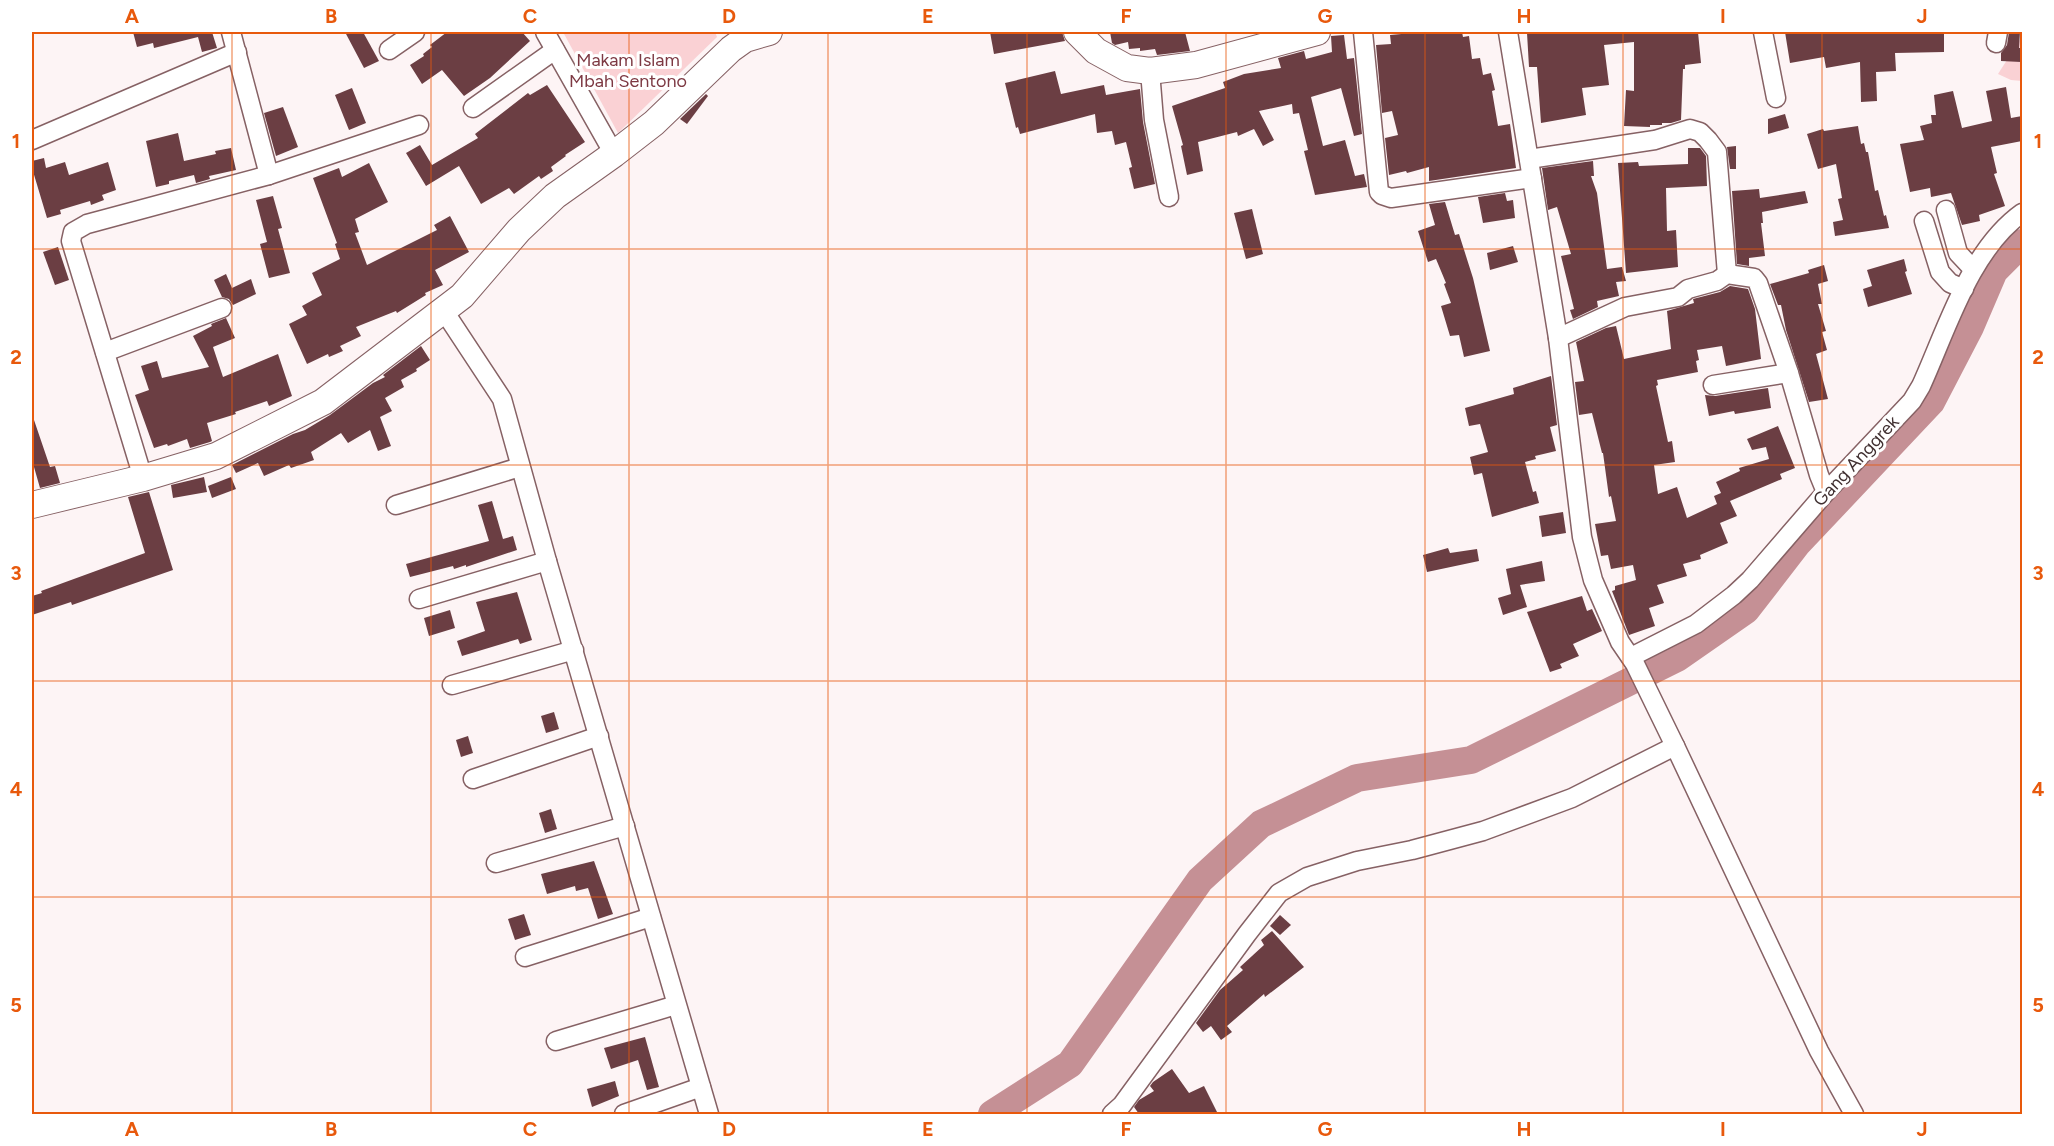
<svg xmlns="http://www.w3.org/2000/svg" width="2054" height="1146" font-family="Figtree,sans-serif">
<rect width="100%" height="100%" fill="#fdf4f5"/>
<g fill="#fad1d4">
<polygon points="563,32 715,32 717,37 618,133"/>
<polygon points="2020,32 2022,32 2022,81 2011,80 1998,74 2021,38"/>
</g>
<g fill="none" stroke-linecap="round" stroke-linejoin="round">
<polyline stroke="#c59095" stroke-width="28" points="992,1114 1070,1064 1200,880 1261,824 1357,778 1471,760 1677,658 1746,610 1797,544 1931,402 1970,327 1994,271 2022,243"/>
</g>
<g fill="#6b3e43">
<polygon points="133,32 212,32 217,48 202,52 198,37 154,48 153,43 137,47"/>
<polygon points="345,32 363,32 379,61 364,68"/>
<polygon points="447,32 522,32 530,41 490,78 464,96 442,70 422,84 410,65 424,56 423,54 432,47 430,45"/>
<polygon points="990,32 1062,32 1065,41 994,54"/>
<polygon points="1110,32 1185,32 1190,51 1157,55 1155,49 1140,51 1140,48 1129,49 1128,42 1115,45 1112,43"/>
<polygon points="1424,32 1462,32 1463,37 1469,36 1472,59 1480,58 1483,75 1491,73 1495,90 1492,91 1498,126 1510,124 1516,168 1429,181 1429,167 1407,173 1406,171 1389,175 1385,138 1398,135 1392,111 1382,113 1376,45 1391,44 1390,35"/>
<polygon points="1551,32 1698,32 1701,63 1685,65 1685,69 1683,69 1681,120 1671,123 1662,123 1662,125 1650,125 1650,127 1624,126 1626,90 1634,91 1634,42 1604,45 1609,85 1582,88 1586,115 1541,123 1537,67 1529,67 1527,33"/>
<polygon points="1785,32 1944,32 1944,52 1895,53 1896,71 1876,72 1877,101 1861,102 1860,62 1826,68 1824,57 1790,63"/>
<polygon points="2009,32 2020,32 2019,48 2022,48 2021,62 2001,61 2001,53 2007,45"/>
<polygon points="1344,35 1347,59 1354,58 1362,134 1354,136 1341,88 1311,97 1323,146 1345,140 1355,176 1364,174 1367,187 1315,195 1304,151 1308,150 1299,113 1293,114 1292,104 1259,111 1274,140 1263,146 1254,129 1238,136 1237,132 1198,142 1203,171 1187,175 1181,146 1183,145 1172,106 1225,88 1223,82 1244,74 1281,68 1278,58 1304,51 1306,59 1332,52 1331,36"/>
<polygon points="1055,71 1061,94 1104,85 1106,95 1140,89 1143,122 1155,184 1134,189 1129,168 1132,167 1126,142 1115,145 1112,131 1097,133 1095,114 1020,134 1018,127 1016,128 1005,83"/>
<polygon points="547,85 585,142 565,155 566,156 551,167 553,171 541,179 539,176 514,194 509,188 481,204 459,166 426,186 406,153 420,145 432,165 478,138 475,134 528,93 530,95"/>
<polygon points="2006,87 2011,118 2022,116 2022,141 1991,147 1997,173 1994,174 2005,206 1979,215 1980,221 1962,225 1951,193 1931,197 1930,188 1910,192 1900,144 1924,140 1920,126 1932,123 1931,115 1936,115 1934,95 1953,91 1962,128 1992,121 1986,91"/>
<polygon points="352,88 366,123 349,130 335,95"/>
<polygon points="706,94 708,96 687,124 680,119"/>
<polygon points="283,107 298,147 276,156 264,113"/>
<polygon points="1785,114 1789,128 1768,134 1768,119"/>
<polygon points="1858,126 1861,144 1864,143 1866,152 1868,152 1875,191 1878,190 1884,216 1886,215 1889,228 1835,236 1833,222 1843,220 1838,199 1842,198 1836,164 1818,169 1807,134 1823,129 1824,131"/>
<polygon points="178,133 184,161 216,154 215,151 231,148 236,170 209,176 210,179 196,183 194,175 169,181 169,184 156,187 146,141"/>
<polygon points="1736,146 1736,169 1730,169 1727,147"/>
<polygon points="1688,148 1700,148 1706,156 1707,186 1666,188 1667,231 1676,230 1678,267 1626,273 1618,163 1638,162 1639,166 1688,164"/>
<polygon points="44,158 46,168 65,162 69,175 108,162 116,190 102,195 104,200 91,205 90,201 60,210 61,214 47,218 32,168 32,161"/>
<polygon points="1593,161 1594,176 1591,176 1597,193 1607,269 1622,267 1626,281 1616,282 1619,296 1597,301 1598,307 1573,319 1570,310 1574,309 1561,256 1571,254 1557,207 1548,210 1542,168"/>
<polygon points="369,163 388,202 355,219 359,232 355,233 367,265 437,230 434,225 450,216 469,252 435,270 443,285 425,293 426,295 397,313 396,311 356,327 361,336 340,346 343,351 329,357 328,354 307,364 289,324 307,315 302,306 322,295 312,273 340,259 335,244 337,243 313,178 339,168 342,177"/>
<polygon points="1759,189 1760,198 1805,191 1808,203 1762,212 1763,223 1761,223 1765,256 1749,258 1749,266 1737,264 1732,191"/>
<polygon points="1505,193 1507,201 1513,200 1515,218 1483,223 1478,197"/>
<polygon points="273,196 282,228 278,229 290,273 269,278 260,244 267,242 256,200"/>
<polygon points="1445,202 1455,235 1459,234 1473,278 1490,351 1464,357 1459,335 1450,336 1441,306 1451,303 1444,284 1446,283 1436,259 1428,262 1418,231 1435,225 1429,204"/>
<polygon points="1252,209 1263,254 1246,259 1234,213"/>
<polygon points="1513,246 1518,262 1490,270 1487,253"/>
<polygon points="58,247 69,280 55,285 43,252"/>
<polygon points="1904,259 1907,271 1905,272 1912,294 1868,307 1863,289 1872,286 1867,270"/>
<polygon points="1824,265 1828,281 1818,284 1822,304 1818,304 1826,331 1822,332 1827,350 1816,354 1828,399 1809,402 1786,330 1781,305 1778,305 1770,284 1809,273 1808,270"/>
<polygon points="226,274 232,288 251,279 256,294 233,305 229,299 222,297 214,280"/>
<polygon points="1730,286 1748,289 1755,309 1761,359 1726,366 1722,346 1697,350 1699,360 1696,361 1698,372 1657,380 1658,385 1656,386 1668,442 1672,441 1675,462 1654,465 1658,494 1677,487 1687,518 1717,504 1714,496 1721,493 1716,482 1740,471 1739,468 1769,459 1766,447 1752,450 1747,439 1778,426 1795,468 1780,474 1782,479 1730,501 1737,516 1720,523 1728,543 1700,555 1701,559 1683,564 1687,576 1657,585 1664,603 1649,608 1655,626 1629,635 1612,591 1615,590 1615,586 1636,580 1633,565 1611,569 1608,555 1601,556 1595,524 1616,521 1611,496 1609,497 1603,453 1602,453 1592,413 1579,415 1575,382 1584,381 1576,342 1606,328 1616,326 1624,359 1671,349 1667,311 1694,303 1693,299 1720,292"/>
<polygon points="226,318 235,338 213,347 223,377 278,354 292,396 269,406 267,401 235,412 236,414 207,423 212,441 210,442 190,448 187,439 168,446 167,444 154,448 135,395 149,390 141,366 157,361 162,378 209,367 193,336 212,326 211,324"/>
<polygon points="421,346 430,360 416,369 417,371 401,380 404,387 385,398 392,411 380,417 391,446 378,451 370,430 348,443 341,433 311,452 314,460 291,468 289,465 264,476 258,463 236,473 232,465 293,434 305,430 330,415 373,383 385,377 383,375"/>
<polygon points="1551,376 1557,425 1550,427 1556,451 1535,456 1536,459 1525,462 1533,492 1536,491 1539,503 1492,517 1482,473 1474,475 1470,457 1488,452 1480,424 1469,426 1465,408 1514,394 1513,388"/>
<polygon points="1768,388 1771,408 1735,414 1734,411 1709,416 1705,395 1715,396"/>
<polygon points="32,420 34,420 50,467 55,466 60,483 40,488 32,460"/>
<polygon points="204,477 207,492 173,498 171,485"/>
<polygon points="231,477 236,489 212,498 208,486"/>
<polygon points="149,492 173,570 72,605 71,602 32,615 32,596 42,593 41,591 145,553 128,497"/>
<polygon points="492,501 503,539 513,536 517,550 466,567 466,565 454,569 453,566 410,577 406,564 489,541 478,505"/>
<polygon points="1563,512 1566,533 1542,537 1539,516"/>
<polygon points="1448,548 1450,553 1477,549 1479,561 1427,572 1423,555"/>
<polygon points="1542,561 1545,581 1520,585 1527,607 1503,615 1498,598 1511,594 1506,569"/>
<polygon points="517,592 532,640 520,644 518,639 462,656 457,641 485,631 476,602"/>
<polygon points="1582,596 1587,611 1592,609 1602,631 1573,644 1579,656 1560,664 1562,668 1550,672 1527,612"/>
<polygon points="450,610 455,628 429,636 424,618"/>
<polygon points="554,712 559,729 546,733 541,716"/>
<polygon points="468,736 473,753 461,757 456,740"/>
<polygon points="551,809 557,829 545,833 539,813"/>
<polygon points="594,861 613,914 598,919 588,888 576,891 575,886 547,894 541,874"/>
<polygon points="524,914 531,935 515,940 508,919"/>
<polygon points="1280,915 1291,925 1280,935 1270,926"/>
<polygon points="1272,931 1304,967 1265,997 1264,994 1227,1026 1232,1032 1221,1040 1211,1026 1203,1032 1196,1023 1220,990 1243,970 1240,967 1264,945 1261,940"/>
<polygon points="645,1037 659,1087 647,1090 638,1060 611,1069 604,1048"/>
<polygon points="1172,1069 1189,1093 1204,1086 1218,1114 1139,1114 1134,1107 1139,1100 1154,1091 1150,1086 1153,1082"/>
<polygon points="615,1081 619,1096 592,1107 587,1089"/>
</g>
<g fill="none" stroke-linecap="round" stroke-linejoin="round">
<g stroke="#866164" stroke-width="21">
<g id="street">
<polyline points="231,32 269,175"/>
<polyline points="545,32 614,154"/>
<polyline points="1363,32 1379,192 1382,195 1391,198 1532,178"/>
<polyline points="1508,32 1558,338 1582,537 1593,580 1620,642 1635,664 1675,746 1819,1051 1854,1114"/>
<polyline points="1763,32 1776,98"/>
<polyline points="1996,43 1998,32"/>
<polyline points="389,50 415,32"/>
<polyline points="1150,71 1154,120 1169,197"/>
<polyline points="473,108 555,50"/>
<polyline points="32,140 237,52"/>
<polyline points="1529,159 1655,140 1690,129 1700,132 1708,140 1717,152 1727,274"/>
<polyline points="1946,210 1958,253 1973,269"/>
<polyline points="1924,221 1940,272 1950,283 1964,289"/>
<polyline points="444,311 502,399 547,561 709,1114"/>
<polyline points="1558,338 1625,307 1678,297 1688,289 1717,281 1727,274 1754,278 1758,283 1789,373 1819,475 1826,492"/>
<polyline points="105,352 222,308"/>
<polyline points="1713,385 1789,373"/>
<polyline points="143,478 71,241 73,232 87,224 269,175 419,125"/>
<polyline points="396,505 520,467"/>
<polyline points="419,599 547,561"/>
<path d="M 1631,657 L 1696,624 L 1734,595 L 1750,580 L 1826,492 L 1912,401 L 1921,386 C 1947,329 1970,250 2022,213"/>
<polyline points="452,685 574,650"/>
<polyline points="473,779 599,736"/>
<polyline points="496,863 625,826"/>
<polyline points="525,957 651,917"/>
<polyline points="556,1041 676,1005"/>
<polyline points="624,1114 701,1087"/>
<polyline points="1112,1114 1122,1105 1247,934 1279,893 1307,877 1357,861 1412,850 1483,831 1572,798 1675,746"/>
</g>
</g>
<g stroke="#866164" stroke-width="28">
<g id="secondary">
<polyline points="1077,32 1096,51 1127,68 1150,71 1196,65 1317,32"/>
<polyline points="32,505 143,478 216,456 323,402 462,296 519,230 555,196 614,154 654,123 731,49 745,39 769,32"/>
</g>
</g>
<use href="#street" stroke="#fff" stroke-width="18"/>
<use href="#secondary" stroke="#fff" stroke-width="26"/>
</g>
<path fill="none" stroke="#e8590c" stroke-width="1.5" stroke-opacity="0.55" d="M 232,32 L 232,1114M 431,32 L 431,1114M 629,32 L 629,1114M 828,32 L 828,1114M 1027,32 L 1027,1114M 1226,32 L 1226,1114M 1425,32 L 1425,1114M 1623,32 L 1623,1114M 1822,32 L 1822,1114M 32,249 L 2022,249M 32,465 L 2022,465M 32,681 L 2022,681M 32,897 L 2022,897"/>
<g text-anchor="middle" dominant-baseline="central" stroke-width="6" stroke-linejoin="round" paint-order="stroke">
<g font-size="18" fill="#7d3943" stroke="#fff">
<text x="628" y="60">Makam Islam<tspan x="628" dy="21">Mbah Sentono</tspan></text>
</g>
<g font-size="18" fill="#403031" stroke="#fff">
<text transform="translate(1856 461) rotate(-47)">Gang Anggrek</text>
</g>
</g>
<rect width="2054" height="1146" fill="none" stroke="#ffffff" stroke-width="66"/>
<rect x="33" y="33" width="1988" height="1080" fill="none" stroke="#e8590c" stroke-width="2"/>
<g font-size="20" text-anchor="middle" font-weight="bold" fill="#e8590c">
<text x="132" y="23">A</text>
<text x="331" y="23">B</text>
<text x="530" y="23">C</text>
<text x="729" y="23">D</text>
<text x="928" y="23">E</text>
<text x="1126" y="23">F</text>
<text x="1325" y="23">G</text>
<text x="1524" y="23">H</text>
<text x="1723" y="23">I</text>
<text x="1922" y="23">J</text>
<text x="16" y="148">1</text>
<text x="2038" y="148">1</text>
<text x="16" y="364">2</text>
<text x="2038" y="364">2</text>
<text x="16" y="580">3</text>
<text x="2038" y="580">3</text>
<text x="16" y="796">4</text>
<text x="2038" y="796">4</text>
<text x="16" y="1012">5</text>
<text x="2038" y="1012">5</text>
<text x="132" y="1136">A</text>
<text x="331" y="1136">B</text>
<text x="530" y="1136">C</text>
<text x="729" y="1136">D</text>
<text x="928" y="1136">E</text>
<text x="1126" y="1136">F</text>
<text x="1325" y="1136">G</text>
<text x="1524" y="1136">H</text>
<text x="1723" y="1136">I</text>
<text x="1922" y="1136">J</text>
</g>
</svg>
